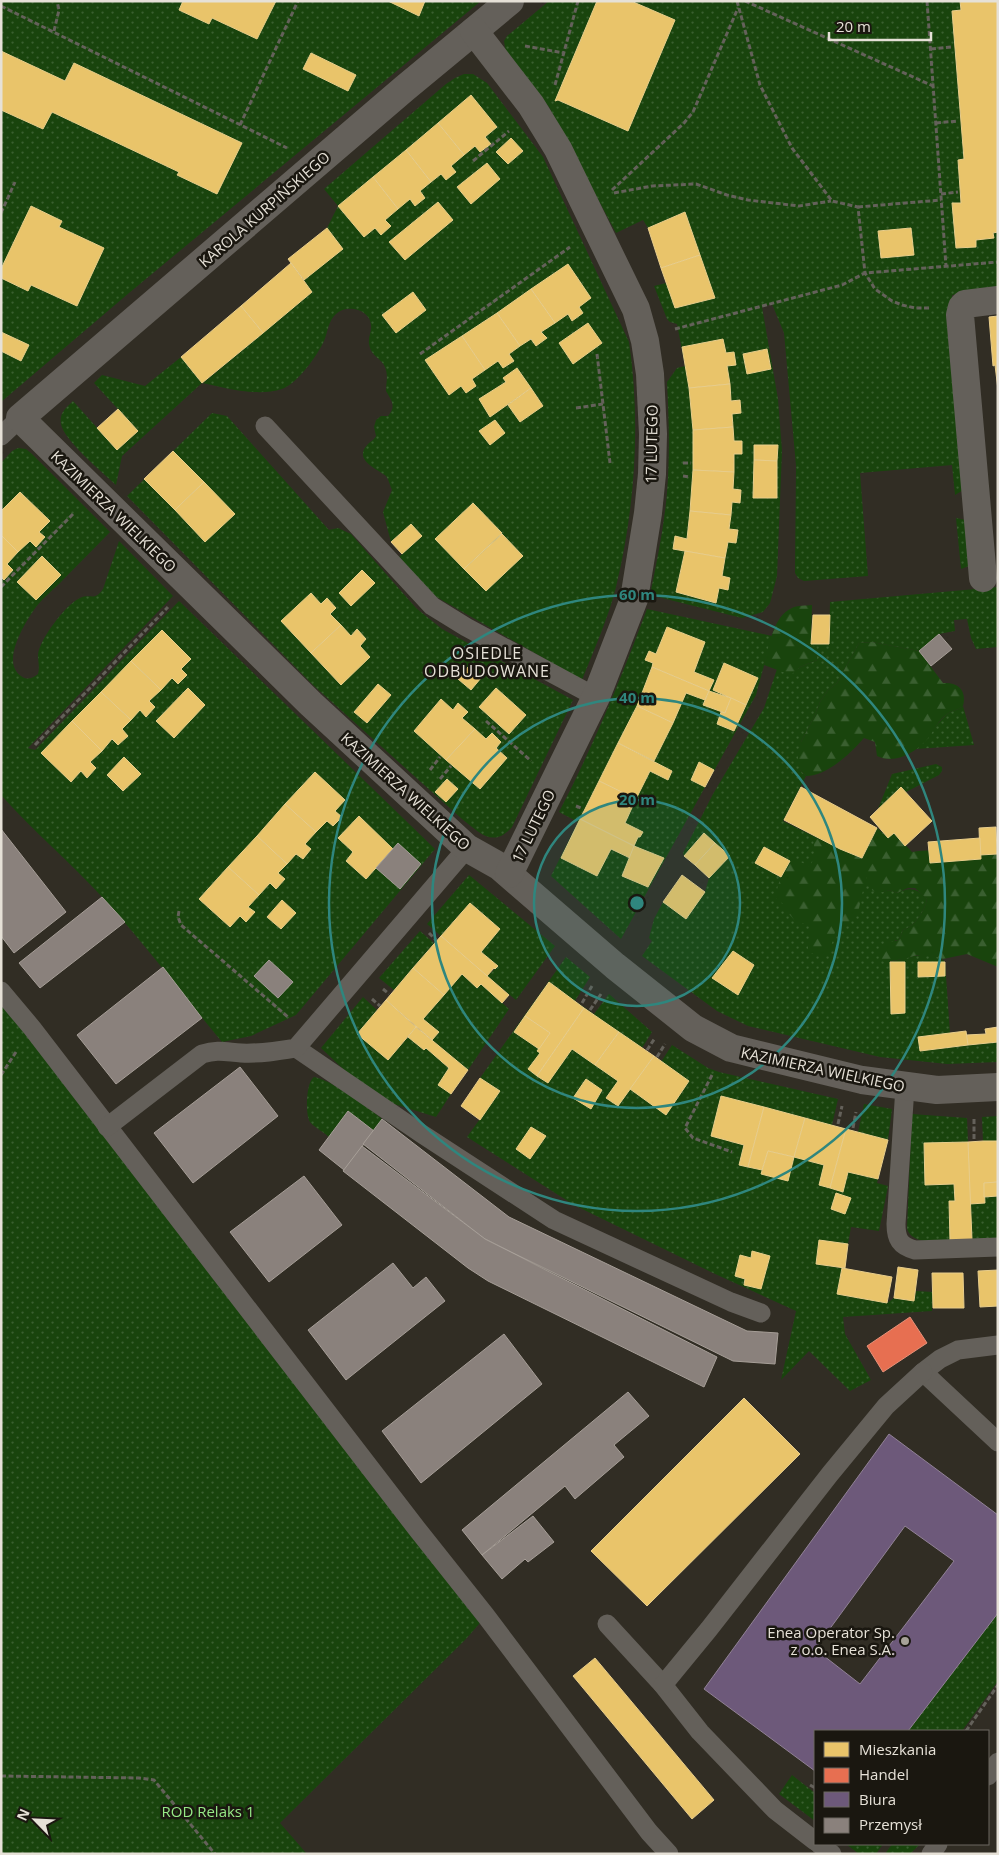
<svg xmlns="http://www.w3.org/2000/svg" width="999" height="1855" font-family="'Open Sans',sans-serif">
<defs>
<pattern id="grass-dots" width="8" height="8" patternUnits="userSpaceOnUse" patternTransform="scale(1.25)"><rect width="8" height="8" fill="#19440d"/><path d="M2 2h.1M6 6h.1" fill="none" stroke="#3a5f30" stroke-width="1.8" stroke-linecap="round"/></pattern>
<pattern id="forest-firs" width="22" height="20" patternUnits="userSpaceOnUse" patternTransform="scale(1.25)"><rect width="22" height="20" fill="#19440d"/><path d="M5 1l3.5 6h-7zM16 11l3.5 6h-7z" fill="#3a5f30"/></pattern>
</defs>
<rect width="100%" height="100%" fill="#312d24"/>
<g fill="url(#grass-dots)">
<polygon points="1,1 481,1 129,293 1,402"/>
<path d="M 549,1 L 960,1 L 961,10 L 952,11 L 964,159 L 958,160 L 961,203 L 953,204 L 956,248 L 976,240 L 994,238 L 993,233 L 998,232 L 998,291 L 952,295 L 967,486 L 965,489 L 955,495 L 952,465 L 860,473 L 868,576 L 804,581 L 798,578 L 795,573 L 796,466 L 784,333 L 772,304 L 762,307 L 778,399 L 782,451 L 777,576 L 770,603 L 763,612 L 742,618 L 650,595 C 657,561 664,527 667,493 C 670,456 669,419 667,382 L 677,368 L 685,366 L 677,324 L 670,322 L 667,319 L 654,286 L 666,283 L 675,308 L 714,298 L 685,212 L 648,228 L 643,220 L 616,233 L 549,107 L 506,53 L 504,41 L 507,36 Z"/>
<path d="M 464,74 L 473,74 L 487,83 L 543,157 L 629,342 C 641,423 635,508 616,587 C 608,619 594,649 582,680 L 433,595 L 397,559 L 422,536 L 411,524 L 391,542 L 383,512 L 392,490 C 390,486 389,480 386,476 C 378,469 352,460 368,444 C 371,441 374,440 376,436 L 374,427 L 376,420 L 381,416 L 388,416 C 397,406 391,400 386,391 C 386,381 389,375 384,365 C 379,357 371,356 369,344 C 368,337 372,331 371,325 C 370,309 346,304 336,314 C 328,321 328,332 324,341 C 317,356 297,384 282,389 C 256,397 227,388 202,383 L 122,456 L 116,485 C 103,473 63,439 61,424 C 59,413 66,408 73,401 L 117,450 L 138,431 L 94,383 L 102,375 L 145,386 L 181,357 L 203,383 L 312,292 L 304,280 L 343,249 L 327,228 L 338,206 L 324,189 L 446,84 L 455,78 Z"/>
<path d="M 212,413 L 227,416 L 329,530 L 338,528 L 351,534 L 416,608 L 442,629 L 573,700 L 512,827 C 493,849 479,832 462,819 L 313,685 L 127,496 Z"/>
<path d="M 18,448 L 26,449 L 32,454 L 110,532 C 94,549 77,565 61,582 C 53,590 43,598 36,607 C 26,621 0,662 21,676 C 27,681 33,678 38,674 C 40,667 38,662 38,655 C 39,640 66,604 80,598 C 91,593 94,602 103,589 L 119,541 L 173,596 L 28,748 L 35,750 L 179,601 L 435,849 L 296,1015 L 251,1036 L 222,1042 C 182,994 145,944 103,898 C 70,862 33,831 1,795 L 1,463 L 12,451 Z"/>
<polygon points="956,518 966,520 969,566 961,569"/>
<path d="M 998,587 L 998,647 L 976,649 L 971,638 L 967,619 L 954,620 L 955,631 L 939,634 L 919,651 L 872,642 L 859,643 L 837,683 L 828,690 L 820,702 L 815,715 L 801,742 L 800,770 L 806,776 L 783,821 L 840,849 L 862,858 L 866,876 L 882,892 L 890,890 L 897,893 C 910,887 917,888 927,899 C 925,911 915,926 903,930 L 899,940 L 895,940 L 890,962 C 906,959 932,947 945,962 L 950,1033 L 918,1037 L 920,1050 L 998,1042 L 998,1062 L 947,1064 L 880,1057 L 748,1026 L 717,1011 L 642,956 L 652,941 L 649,938 L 654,919 L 663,902 L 686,918 L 705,892 L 709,878 L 729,856 L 704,833 L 684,856 L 683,853 L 713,794 L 764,708 L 777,669 L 791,674 L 800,667 L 817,660 L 811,644 L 829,644 L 830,602 Z"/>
<path d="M 647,609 L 772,636 L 756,695 L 621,939 L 551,876 L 578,822 L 559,812 C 593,747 621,679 647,609 Z"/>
<path d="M 963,706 L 974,745 L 916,749 C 929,738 935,725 946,715 C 951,710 958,711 963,706 Z"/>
<polygon points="936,764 942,767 942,771 939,775 906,792 901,787 878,809 892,774"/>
<polygon points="469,875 555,946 516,1000 487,976 498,966 481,952 500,929 470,903 441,936 427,924"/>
<polygon points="420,931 434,943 394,990 379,978"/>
<polygon points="566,957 590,977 575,1001 594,1014 609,994 652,1032 642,1048 661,1062 672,1045 708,1068 719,1072 838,1099 832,1125 858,1132 864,1104 892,1109 888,1140 877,1183 888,1186 879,1231 851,1227 848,1244 819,1240 816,1264 842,1268 837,1294 887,1303 894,1298 914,1301 916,1291 933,1292 932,1311 843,1317 845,1334 871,1380 850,1391 809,1351 781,1380 796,1311 713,1273 574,1205 467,1137 500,1091 480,1078"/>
<polygon points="462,974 477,988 481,984 509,1009 468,1070 432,1040 439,1032 423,1019"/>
<polygon points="1,990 486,1616 466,1639 280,1823 307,1854 1,1854"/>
<polygon points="363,997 377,1010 357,1034 388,1060 408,1037 424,1050 426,1048 449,1068 438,1085 451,1094 436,1117 394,1104 358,1083 321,1048"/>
<path d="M 314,1077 C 330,1079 369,1108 382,1119 L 374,1131 L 348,1111 L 329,1137 C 324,1132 315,1128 310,1122 C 305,1114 306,1082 314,1077 Z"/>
<path d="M 912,1114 L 967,1118 L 968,1142 L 924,1144 L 925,1185 L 954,1184 L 955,1201 L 949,1202 L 950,1241 C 936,1241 911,1245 907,1228 Z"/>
<polygon points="998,1116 998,1141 983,1141 982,1117"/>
<polygon points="998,1196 998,1240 972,1240 970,1204 985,1203 984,1197"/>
<polygon points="998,1613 998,1681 962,1731 908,1731"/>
<polygon points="792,1775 815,1793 815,1821 779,1794"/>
<polygon points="846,1844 883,1844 876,1854 859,1854"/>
<polygon points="892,1844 920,1844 910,1854 885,1854"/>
</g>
<g fill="url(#forest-firs)">
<path d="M 812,605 L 811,644 L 817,648 L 817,660 L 800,667 L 791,675 L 764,665 C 769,646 773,616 792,608 C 797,605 806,606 812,605 Z"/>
<path d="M 872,642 L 919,651 L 943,683 C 958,682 967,690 963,706 C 958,711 951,710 946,715 C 939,720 934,730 929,737 C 917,752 895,765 877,756 L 875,742 L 864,738 C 851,753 827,776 806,776 L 800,770 L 798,762 L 798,752 L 801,742 L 815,715 L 820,702 L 828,690 L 837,683 L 859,643 Z"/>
<path d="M 877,828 L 888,837 L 894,833 L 912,852 C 940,847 969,856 998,854 L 998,967 L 967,954 L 943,959 L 931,955 L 917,955 L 904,959 L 884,962 C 874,951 888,941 899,940 L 903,930 C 915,926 925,911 927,899 L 915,888 L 908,888 L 897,893 L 890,890 C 871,896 872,891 866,877 L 859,908 L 856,914 L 846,925 L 835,932 L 829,954 L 823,958 L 809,952 C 805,943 813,934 809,924 L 804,923 L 799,925 L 786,911 L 783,904 L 776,898 C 777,883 783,873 790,861 L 799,861 L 810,867 L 815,855 L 813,836 L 862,858 Z"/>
</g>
<g fill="#e9c46a" stroke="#e8cd8b">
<polygon points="183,1 276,1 257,39 212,18 209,24 179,10"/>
<polygon points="388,1 425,1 419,16"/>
<polygon points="597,1 631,1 675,20 628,131 558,100 555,101"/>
<polygon points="960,1 998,1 998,232 993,233 994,238 976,240 976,247 956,248 952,203 961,203 958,160 964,159 952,11 961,10"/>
<polygon points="1,51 65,81 74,63 242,143 217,194 177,175 179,172 52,112 43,129 1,110"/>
<polygon points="311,53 356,75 348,91 303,69"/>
<polygon points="471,95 497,127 485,137 491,144 480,152 475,146 464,155 438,123"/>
<polygon points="438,123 464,155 451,166 456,172 446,180 441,174 431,182 406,150"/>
<polygon points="511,138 523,151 508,164 496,152"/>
<polygon points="406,150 431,182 420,191 425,198 415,206 410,199 398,209 373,177"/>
<polygon points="487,163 500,179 471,204 457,187"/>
<polygon points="373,177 398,209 385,220 391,226 381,235 375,228 364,237 338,206"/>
<polygon points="438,202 453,220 405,260 389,242"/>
<polygon points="31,206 62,221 59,227 104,248 77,306 31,285 28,291 1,278 1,269"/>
<polygon points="685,212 700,255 661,268 648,228"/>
<polygon points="327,228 343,249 304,280 288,259"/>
<polygon points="911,228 914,255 881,258 878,231"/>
<polygon points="700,255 715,298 675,308 661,268"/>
<polygon points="291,263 312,292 263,333 241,306"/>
<polygon points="568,264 591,298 579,307 583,313 572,321 568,314 555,323 531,289"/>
<polygon points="531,289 555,323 541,332 547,338 536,346 531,339 520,346 497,313"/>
<polygon points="413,292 426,310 396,333 382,315"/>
<polygon points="241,306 263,333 202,383 181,357"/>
<polygon points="497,313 520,346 509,354 514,361 503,368 498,361 485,370 462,336"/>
<polygon points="998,316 998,390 995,365 993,366 989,317"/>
<polygon points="588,323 602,343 573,364 559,343"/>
<polygon points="1,332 29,345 21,361 1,351"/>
<polygon points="462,336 485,370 472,379 476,386 466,393 461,386 449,395 425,360"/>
<polygon points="723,339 726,353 734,352 736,365 727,366 730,384 689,388 682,347"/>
<polygon points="767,349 771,369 747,374 743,354"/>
<polygon points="517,368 531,388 490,417 479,399 506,382 503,378"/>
<polygon points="730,384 731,401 740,400 741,413 732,414 733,427 693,430 689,388"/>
<polygon points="531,388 543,406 520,422 508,405"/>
<polygon points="118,409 138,431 117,450 97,428"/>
<polygon points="495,420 505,433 490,445 479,431"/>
<polygon points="733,427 734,441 742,441 742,454 734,454 734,472 693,470 693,430"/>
<polygon points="754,445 778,445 777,461 754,460"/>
<polygon points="173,451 204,482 175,510 144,479"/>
<polygon points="754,460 777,461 777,498 753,498"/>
<polygon points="693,470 734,472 733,489 741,490 740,503 732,502 731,515 690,511"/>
<polygon points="204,482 235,514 205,542 175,510"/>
<polygon points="20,492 50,521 39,532 45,537 36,547 30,541 18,552 1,535 1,511"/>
<polygon points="473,503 502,533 464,569 435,539"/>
<polygon points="690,511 731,515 729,529 738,530 736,543 728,542 725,558 673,549 675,536 687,539"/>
<polygon points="411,524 422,536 402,554 391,542"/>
<polygon points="502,534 523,556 486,591 464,569"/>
<polygon points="1,535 18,552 7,564 13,570 4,580 1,577"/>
<polygon points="685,551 725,558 722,576 730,578 728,590 719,588 716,603 676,592"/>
<polygon points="42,556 61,575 36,600 17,582"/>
<polygon points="362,570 375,583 351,606 339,593"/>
<polygon points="311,593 321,604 327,598 336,608 330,614 341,625 311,653 281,621"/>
<polygon points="813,615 830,615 829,644 811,644"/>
<polygon points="341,625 351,636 357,629 366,639 360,646 370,657 341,685 311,653"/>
<polygon points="667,627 705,642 694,672 714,680 709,691 652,667 653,663 645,660 649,651 656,654"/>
<polygon points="162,630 191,659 181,669 187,675 178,684 172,678 161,690 131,661"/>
<polygon points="131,661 161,690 149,701 155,707 146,717 140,710 131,720 101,692"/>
<polygon points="724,663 758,678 746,705 713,690"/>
<polygon points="468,667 481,678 471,690 458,679"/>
<polygon points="652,667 709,691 705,700 686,693 673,723 637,706"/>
<polygon points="378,684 391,695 367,723 354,712"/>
<polygon points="188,688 205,705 174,738 156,721"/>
<polygon points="496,688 526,715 509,734 479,707"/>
<polygon points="709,691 731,698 725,713 703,705"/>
<polygon points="101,692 131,720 122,729 128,736 118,745 112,739 102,751 72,721"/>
<polygon points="731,698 746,705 734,731 717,724 721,712 725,713"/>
<polygon points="441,699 453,710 458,703 468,712 462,718 475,729 446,760 414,731"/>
<polygon points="637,706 673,723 654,761 618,743"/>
<polygon points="72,721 102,751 90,762 96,768 87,778 81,771 71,782 41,753"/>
<polygon points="475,729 486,739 492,733 501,742 496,748 507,758 480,789 446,760"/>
<polygon points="618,743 672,771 668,780 650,771 636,799 599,781"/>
<polygon points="124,757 141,774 123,791 107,775"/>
<polygon points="699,762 714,770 705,787 691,780"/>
<polygon points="315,772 345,800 335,811 342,817 333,826 327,821 316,832 285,804"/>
<polygon points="447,779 458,789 446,802 435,792"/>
<polygon points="599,781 636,799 625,823 643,832 640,837 638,837 634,846 580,819"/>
<polygon points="801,787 877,828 862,858 840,849 784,820"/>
<polygon points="901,787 932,821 905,846 894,833 888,838 870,817"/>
<polygon points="285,804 316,832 305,844 311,849 303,859 296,854 287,864 257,836"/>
<polygon points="359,816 393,849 366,879 346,861 353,852 338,838"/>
<polygon points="580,819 634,846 630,858 611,849 597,876 561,858"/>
<polygon points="996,827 997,854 980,855 979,828"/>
<polygon points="704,833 715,843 695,865 684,856"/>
<polygon points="257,836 287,864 278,873 285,879 276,889 270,883 259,895 228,867"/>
<polygon points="980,838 981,859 930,863 928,842"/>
<polygon points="715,843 730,856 709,878 695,865"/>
<polygon points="634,846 664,858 648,887 622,876"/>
<polygon points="764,847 790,861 781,877 755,863"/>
<polygon points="228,867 259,895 248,907 255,912 246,922 240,916 230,927 199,899"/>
<polygon points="682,875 705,892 686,919 663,902"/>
<polygon points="282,900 296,913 281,929 267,917"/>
<polygon points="470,903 500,929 481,952 498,966 495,969 494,968 487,976 441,936"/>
<polygon points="441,936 509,995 502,1003 481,984 477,988 462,974 444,995 413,968"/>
<polygon points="733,951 754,965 738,995 712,978"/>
<polygon points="890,962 905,962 905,1013 891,1014"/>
<polygon points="918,962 945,962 945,976 918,977"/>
<polygon points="413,968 444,995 423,1019 439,1032 432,1040 386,1000"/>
<polygon points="549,982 584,1008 537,1076 528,1069 540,1053 537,1051 550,1033 525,1016"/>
<polygon points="386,1000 416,1027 388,1060 357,1034"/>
<polygon points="584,1008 619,1032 595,1065 572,1049 548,1083 537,1076"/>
<polygon points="525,1016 550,1033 539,1049 514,1032"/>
<polygon points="416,1027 468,1070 451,1094 438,1085 449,1068 426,1048 424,1050 408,1037"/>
<polygon points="998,1027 998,1042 968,1045 966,1035 986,1034 985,1029"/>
<polygon points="966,1031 968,1045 920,1051 918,1037"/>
<polygon points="619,1032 654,1056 618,1106 606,1098 618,1081 595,1065"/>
<polygon points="654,1056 689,1081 666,1115 630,1089"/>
<polygon points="480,1078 500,1091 480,1120 461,1106"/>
<polygon points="586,1079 602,1090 591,1109 573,1098"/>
<polygon points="721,1096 764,1107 748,1167 739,1165 744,1145 711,1136"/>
<polygon points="764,1107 805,1118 794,1157 768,1151 762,1170 748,1167"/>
<polygon points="805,1118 846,1129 830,1188 819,1185 824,1165 794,1157"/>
<polygon points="531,1127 546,1136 530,1159 516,1149"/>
<polygon points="846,1129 888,1140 878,1179 848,1172 843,1192 830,1188"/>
<polygon points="983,1141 998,1141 998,1182 984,1183 985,1203 970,1204 968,1142"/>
<polygon points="968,1142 972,1240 950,1241 949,1201 955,1201 954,1184 925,1185 924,1143"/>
<polygon points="768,1151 794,1157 788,1181 761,1174"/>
<polygon points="998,1182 998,1196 984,1197 984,1183"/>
<polygon points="836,1193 851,1198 845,1214 831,1209"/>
<polygon points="819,1240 848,1244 845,1268 816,1264"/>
<polygon points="752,1251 770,1256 761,1289 744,1285 745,1279 735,1276 740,1255 751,1258"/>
<polygon points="898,1267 918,1270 914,1301 894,1298"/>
<polygon points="842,1268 892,1277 887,1303 837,1294"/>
<polygon points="998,1270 998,1306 980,1307 978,1271"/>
<polygon points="932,1273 963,1273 964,1308 933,1308"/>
<polygon points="744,1398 800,1454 647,1606 591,1551"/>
<polygon points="595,1658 714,1800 692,1819 573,1676"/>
</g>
<polygon fill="#e76f51" stroke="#e79179" points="910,1317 927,1343 883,1372 867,1346"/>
<path fill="#6d597a" stroke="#918296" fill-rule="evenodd" d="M 889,1434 L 998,1515 L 998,1613 L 908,1731 L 815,1731 L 815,1771 L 704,1689 ZM 905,1526 L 954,1561 L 860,1684 L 815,1649 Z"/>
<g fill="#8a817c" stroke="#a69e97">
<polygon points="939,634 952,649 931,666 919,651"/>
<polygon points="1,829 66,912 14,953 1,936"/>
<polygon points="398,843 421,864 400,889 376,868"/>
<polygon points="102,897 125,922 40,988 19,963"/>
<polygon points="269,960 293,982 278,998 254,976"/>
<polygon points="163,967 202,1018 116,1084 77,1035"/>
<polygon points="240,1067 278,1116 193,1183 154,1133"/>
<polygon points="348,1111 374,1131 344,1170 319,1150"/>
<polygon points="382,1119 509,1217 747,1331 778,1333 775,1364 733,1361 485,1239 363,1144"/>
<polygon points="362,1146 485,1239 717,1357 704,1387 488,1281 468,1268 343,1171"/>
<polygon points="304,1176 342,1225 269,1282 230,1232"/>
<polygon points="393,1263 413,1288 426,1277 445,1301 346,1380 308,1330"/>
<polygon points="504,1334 542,1384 421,1483 382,1431"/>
<polygon points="628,1392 649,1416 614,1445 624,1457 575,1499 565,1486 482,1555 462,1530"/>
<polygon points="533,1516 554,1542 528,1562 525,1559 502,1579 482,1555"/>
</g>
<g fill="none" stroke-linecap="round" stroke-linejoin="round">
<g stroke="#64615a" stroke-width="3" stroke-dasharray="5 2.5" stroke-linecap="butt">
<polyline points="737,1 760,85 792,148 832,201 858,207 865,273 875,289 892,301 902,305 915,308 929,308"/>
<polyline points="745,1 933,86"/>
<polyline points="927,1 946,266"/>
<polyline points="1,6 287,148"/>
<polyline points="54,31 59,10 57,1"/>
<polyline points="525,46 564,53"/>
<polyline points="931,49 952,47"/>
<polyline points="555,85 578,1"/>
<polyline points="936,123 958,121"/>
<polyline points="240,125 298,1"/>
<polyline points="473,161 509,131"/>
<polyline points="612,190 684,123 693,112 738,8"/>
<polyline points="614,193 652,186 696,184 727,195 748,200 799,206 831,201"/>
<polyline points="941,194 958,192"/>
<polyline points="858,207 941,200"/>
<polyline points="1,213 15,182"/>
<polyline points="675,329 842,285 865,273 998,262"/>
<polyline points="420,354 570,247"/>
<polyline points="597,354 610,463"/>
<polyline points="576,408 603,404"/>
<polyline points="683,463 691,463"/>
<polyline points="683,476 690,477"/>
<polyline points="1,587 73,514"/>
<polyline points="486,721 531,761"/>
<polyline points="35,745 168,607"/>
<polyline points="430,770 440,757"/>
<polyline points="440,779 451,766"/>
<polyline points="576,806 583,809"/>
<polyline points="179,911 178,917 181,925 288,1017"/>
<polyline points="429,933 436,940"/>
<polyline points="383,989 389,994"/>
<polyline points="372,999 380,1006"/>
<polyline points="582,1003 592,986"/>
<polyline points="590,1010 601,994"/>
<polyline points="647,1050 655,1038"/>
<polyline points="657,1057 665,1044"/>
<polyline points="1,1075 16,1052"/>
<polyline points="712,1075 685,1128 693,1138 732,1152"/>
<polyline points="974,1119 974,1139"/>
<polyline points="838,1124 842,1106"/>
<polyline points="853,1128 856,1112"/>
<polyline points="966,1731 998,1685"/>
<polyline points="1,1776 139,1778 154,1780 215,1854"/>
<polyline points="810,1785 815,1788"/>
</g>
<g stroke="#64605a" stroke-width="19">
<polyline points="265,426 432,606 466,627 596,697"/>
<polyline points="1,436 20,418"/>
<polyline points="1,991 32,1028 417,1529 486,1616 649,1832 669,1854"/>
<polyline points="296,1048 422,1134 554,1220 731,1302 761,1313"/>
<path d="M 905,1087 L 896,1224 C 896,1239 900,1246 915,1250 L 998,1247"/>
<path d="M 107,1127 L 202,1054 C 218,1049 226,1052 241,1053 C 260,1054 278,1051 296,1048 L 467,848"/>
<polyline points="998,1345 958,1350 940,1359 923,1372 998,1442"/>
<polyline points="607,1624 663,1685 700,1732 775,1810 815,1841"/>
<polyline points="663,1685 709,1629 830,1474 886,1406 923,1372"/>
<polyline points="988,1776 998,1762"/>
<polyline points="819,1844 832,1854"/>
<polyline points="931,1854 938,1844"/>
</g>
<g stroke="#64605a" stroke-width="28">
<polyline points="510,1 405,88 20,418 311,704 467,848 499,866 615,966 693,1028 731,1048 862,1080 937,1090 998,1087"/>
<polyline points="474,31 531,105 558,149 636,309 645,341 650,374 653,434 652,474 648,513 634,599 596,697 509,874"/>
<polyline points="983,578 960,315 962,307 965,304 998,300"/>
</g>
</g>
<circle cx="637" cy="903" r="103" fill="#2f867e" fill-opacity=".12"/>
<g fill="none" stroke="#2f867e" stroke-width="2.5">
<circle cx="637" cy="903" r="103"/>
<circle cx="637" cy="903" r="205"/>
<circle cx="637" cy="903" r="308"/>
</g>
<circle fill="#a7a298" stroke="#1a1710" stroke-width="2" cx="905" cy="1641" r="5"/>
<g text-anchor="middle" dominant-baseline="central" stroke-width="5" stroke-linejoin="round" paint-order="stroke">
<g font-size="15" fill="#e6e1d7" stroke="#1a1710">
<text transform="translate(264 209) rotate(-41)">KAROLA KURPIŃSKIEGO</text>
<text transform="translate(651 444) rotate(-89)">17 LUTEGO</text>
<text transform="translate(114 511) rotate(44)">KAZIMIERZA WIELKIEGO</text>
<text transform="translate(406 791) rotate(42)">KAZIMIERZA WIELKIEGO</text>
<text transform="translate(533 826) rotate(-64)">17 LUTEGO</text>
<text transform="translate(823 1069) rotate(12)">KAZIMIERZA WIELKIEGO</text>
</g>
<g font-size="15" fill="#e6e1d7" stroke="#1a1710" text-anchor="end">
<text x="895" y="1632">Enea Operator Sp.<tspan x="895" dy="17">z o.o. Enea S.A.</tspan></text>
</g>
<g font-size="15" fill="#96e986" stroke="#1a1710">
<text x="208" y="1811">ROD Relaks 1</text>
</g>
<g font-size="16" letter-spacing="1" fill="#e6e1d7" stroke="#1a1710">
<text x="487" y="653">OSIEDLE<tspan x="487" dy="18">ODBUDOWANE</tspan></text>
</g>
</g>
<circle cx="637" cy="903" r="8" fill="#2f867e" stroke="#1a1710" stroke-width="2.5"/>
<g font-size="15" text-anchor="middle" font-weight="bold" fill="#2f867e" stroke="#1a1710" stroke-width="5" stroke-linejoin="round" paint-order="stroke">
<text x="637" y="600">60 m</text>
<text x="637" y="703">40 m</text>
<text x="637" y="805">20 m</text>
</g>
<rect width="999" height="1855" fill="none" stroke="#e6e1d7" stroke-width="5"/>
<rect x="814" y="1730" width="175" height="115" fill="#1a1710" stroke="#6c6860"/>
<rect x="824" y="1742" width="25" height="15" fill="#e9c46a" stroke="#6c6860"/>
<text x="859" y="1755" font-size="15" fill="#e6e1d7">Mieszkania</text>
<rect x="824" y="1768" width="25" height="15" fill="#e76f51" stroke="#6c6860"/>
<text x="859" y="1780" font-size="15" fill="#e6e1d7">Handel</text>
<rect x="824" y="1792" width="25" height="15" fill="#6d597a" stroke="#6c6860"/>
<text x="859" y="1805" font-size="15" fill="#e6e1d7">Biura</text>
<rect x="824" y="1818" width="25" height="15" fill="#8a817c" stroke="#6c6860"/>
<text x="859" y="1830" font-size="15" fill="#e6e1d7">Przemysł</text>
<g transform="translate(35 1820) rotate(294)" stroke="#1a1710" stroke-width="4" paint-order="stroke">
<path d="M0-4L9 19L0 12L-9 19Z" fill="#e6e1d7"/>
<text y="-8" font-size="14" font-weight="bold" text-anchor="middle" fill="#e6e1d7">N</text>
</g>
<path d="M829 32v8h102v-8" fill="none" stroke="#e6e1d7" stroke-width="2.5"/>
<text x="836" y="32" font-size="15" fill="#e6e1d7" stroke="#1a1710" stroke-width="4" paint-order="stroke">20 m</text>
</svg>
